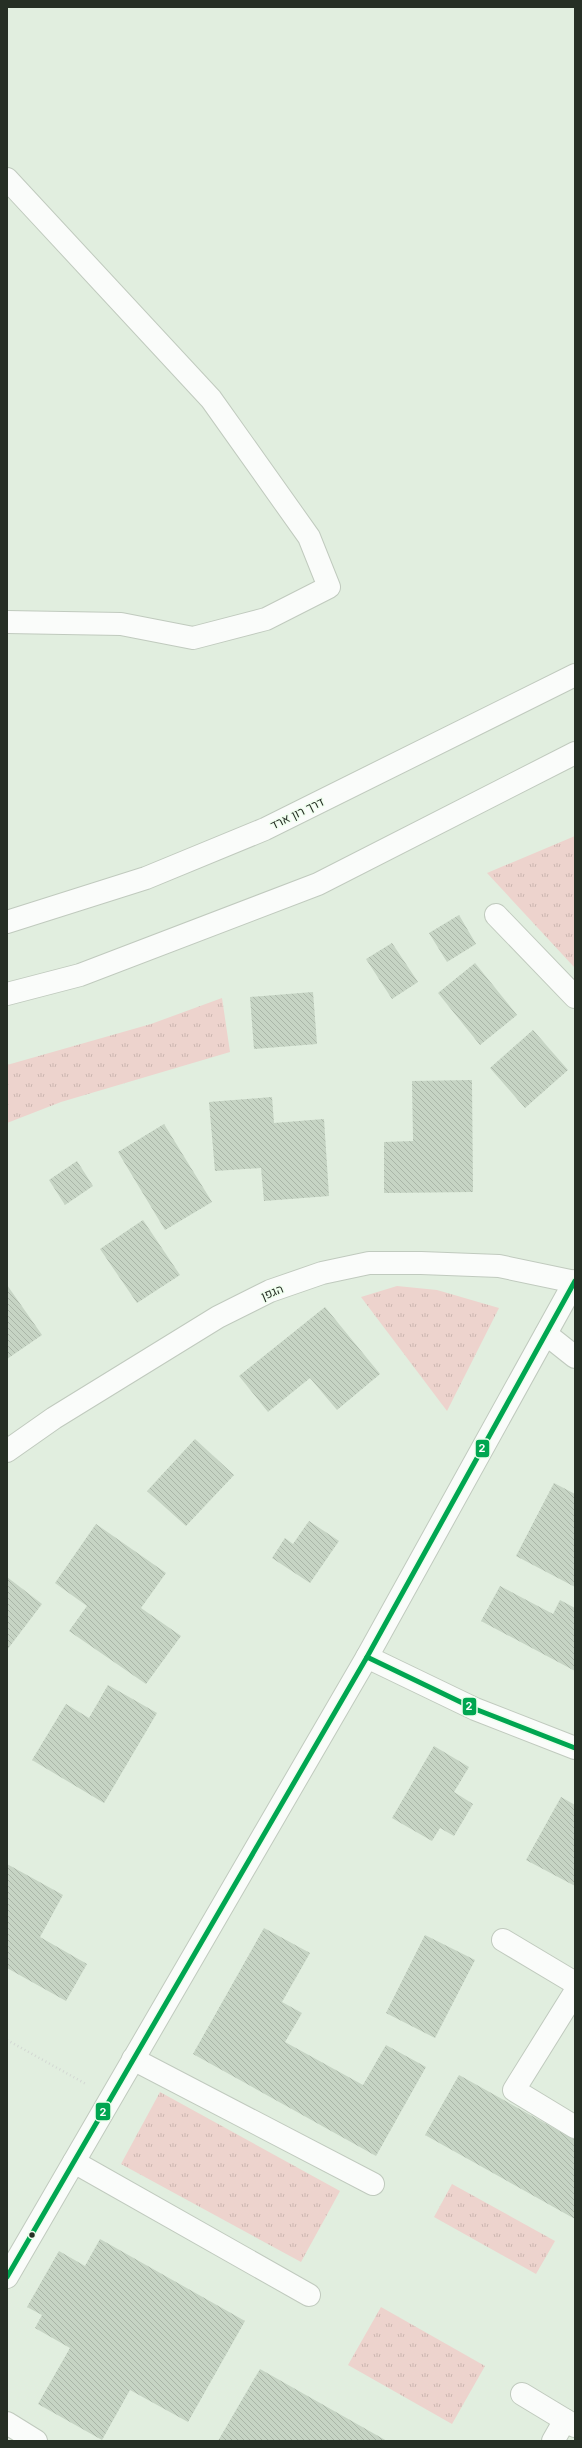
<svg xmlns="http://www.w3.org/2000/svg" width="582" height="2448" font-family="Inter,Heebo,sans-serif">
<defs>
<pattern id="grass-tufts" width="24" height="20" patternUnits="userSpaceOnUse"><rect width="24" height="20" fill="#edd3cd"/><path d="M3 7l-1-3M5 7V3M7 7l1-3M15 17l-1-3M17 17v-4M19 17l1-3" fill="none" stroke="#cbb5b0"/></pattern>
<pattern id="building-back-hatch" width="6" height="6" patternUnits="userSpaceOnUse"><rect width="6" height="6" fill="#c6d4c4"/><path d="M-1 5l2 2M0 0l6 6M5-1l2 2" fill="none" stroke="#aab6a8"/></pattern>
</defs>
<rect width="100%" height="100%" fill="#e1eedf"/>
<g fill="url(#grass-tufts)">
<polygon points="575,836 575,968 487,873"/>
<polygon points="222,998 230,1052 61,1102 7,1123 7,1065 151,1024"/>
<polygon points="397,1286 437,1290 499,1308 447,1411 361,1297"/>
<polygon points="160,2092 340,2191 301,2262 121,2164"/>
<polygon points="452,2184 555,2241 536,2274 434,2217"/>
<polygon points="381,2307 485,2366 452,2424 348,2365"/>
</g>
<g fill="url(#building-back-hatch)">
<polygon points="459,915 476,944 447,962 429,933"/>
<polygon points="392,943 418,982 392,999 366,959"/>
<polygon points="475,963 517,1015 480,1045 438,993"/>
<polygon points="313,992 317,1044 254,1049 250,997"/>
<polygon points="533,1030 568,1070 525,1108 490,1068"/>
<polygon points="472,1080 473,1192 384,1193 384,1142 413,1141 412,1081"/>
<polygon points="272,1097 274,1123 324,1119 329,1196 264,1201 261,1168 215,1171 209,1102"/>
<polygon points="164,1124 212,1202 165,1230 118,1152"/>
<polygon points="77,1161 93,1186 65,1205 49,1180"/>
<polygon points="143,1220 180,1275 137,1303 100,1249"/>
<polygon points="7,1285 42,1335 7,1359"/>
<polygon points="325,1307 380,1374 337,1410 310,1378 268,1412 239,1376"/>
<polygon points="195,1439 234,1475 186,1526 147,1491"/>
<polygon points="554,1483 575,1494 575,1587 516,1556"/>
<polygon points="309,1521 339,1541 310,1583 272,1558 285,1538 293,1544"/>
<polygon points="96,1524 166,1573 141,1608 181,1636 146,1684 69,1631 87,1606 55,1583"/>
<polygon points="7,1577 42,1604 7,1650"/>
<polygon points="500,1586 553,1614 560,1600 575,1608 575,1671 481,1621"/>
<polygon points="108,1685 157,1713 104,1803 32,1760 66,1704 89,1718"/>
<polygon points="434,1746 469,1767 454,1792 473,1804 454,1836 440,1828 432,1841 392,1818"/>
<polygon points="561,1797 575,1805 575,1886 526,1860"/>
<polygon points="7,1864 63,1895 40,1937 87,1964 66,2001 7,1968"/>
<polygon points="264,1928 310,1953 282,2002 302,2013 285,2042 363,2085 386,2045 426,2067 376,2156 193,2054"/>
<polygon points="425,1935 475,1960 435,2038 386,2013"/>
<polygon points="459,2075 575,2140 575,2219 425,2135"/>
<polygon points="100,2239 245,2321 188,2422 130,2390 102,2440 38,2404 70,2348 35,2328 42,2315 27,2307 59,2251 85,2266"/>
<polygon points="260,2369 387,2441 218,2441"/>
</g>
<g fill="none" stroke-linecap="round" stroke-linejoin="round">
<g stroke="#c0cabe" stroke-width="24">
<g id="minor">
<polyline points="7,179 211,399 309,537 329,587 266,619 193,638 121,624 7,622"/>
<polyline points="496,915 575,997"/>
<polyline points="546,1334 575,1357"/>
<polyline points="7,1451 54,1418 218,1317 270,1291 322,1273 369,1263 421,1263 499,1266 575,1282"/>
<polyline points="367,1657 475,1709 575,1748"/>
<polyline points="503,1940 575,1983"/>
<polyline points="575,1992 514,2090 575,2127"/>
<polyline points="133,2059 373,2184"/>
<polyline points="74,2162 309,2295"/>
<polyline points="7,2277 367,1657 575,1281"/>
<polyline points="522,2394 565,2420"/>
<polyline points="7,2423 36,2441"/>
<polyline points="553,2441 565,2420 575,2426"/>
</g>
</g>
<g stroke="#c0cabe" stroke-width="24">
<g id="major">
<polyline points="7,922 146,878 265,829 575,675"/>
<polyline points="7,994 80,975 318,884 575,753"/>
</g>
</g>
<polyline stroke="#d3d8d3" stroke-width="2.5" stroke-dasharray="1 3" stroke-linecap="butt" points="7,2040 86,2084"/>
<use href="#minor" stroke="#fafcfa" stroke-width="22"/>
<use href="#major" stroke="#fafcfa" stroke-width="22"/>
<g stroke="#effeee" stroke-width="8">
<g id="bus-1">
<polyline points="367,1657 475,1709 575,1748"/>
<polyline points="7,2277 367,1657 575,1281"/>
</g>
</g>
<use href="#bus-1" stroke="#00a651" stroke-width="5"/>
</g>
<circle fill="#262f25" stroke="#effeee" stroke-width="1.5" cx="32" cy="2235" r="3.5"/>
<g text-anchor="middle" dominant-baseline="central" stroke-width="3" stroke-linejoin="round" paint-order="stroke">
<g font-size="12" fill="#262f25" stroke="#effeee">
<text transform="translate(297 813) rotate(-26)">דרך רון ארד</text>
<text transform="translate(272 1292) rotate(-22)">הגפן</text>
</g>
</g>
<g stroke="#effeee" stroke-width="1.5">
<rect x="475" y="1439" width="15" height="19" rx="4" fill="#00a651"/>
<rect x="462" y="1697" width="15" height="19" rx="4" fill="#00a651"/>
<rect x="95" y="2102" width="16" height="19" rx="4" fill="#00a651"/>
</g>
<g font-size="11" text-anchor="middle" font-weight="bold" fill="#fff">
<text x="482" y="1452">2</text>
<text x="469" y="1710">2</text>
<text x="103" y="2116">2</text>
</g>
<rect width="582" height="2448" fill="none" stroke="#262f25" stroke-width="16"/>
</svg>
